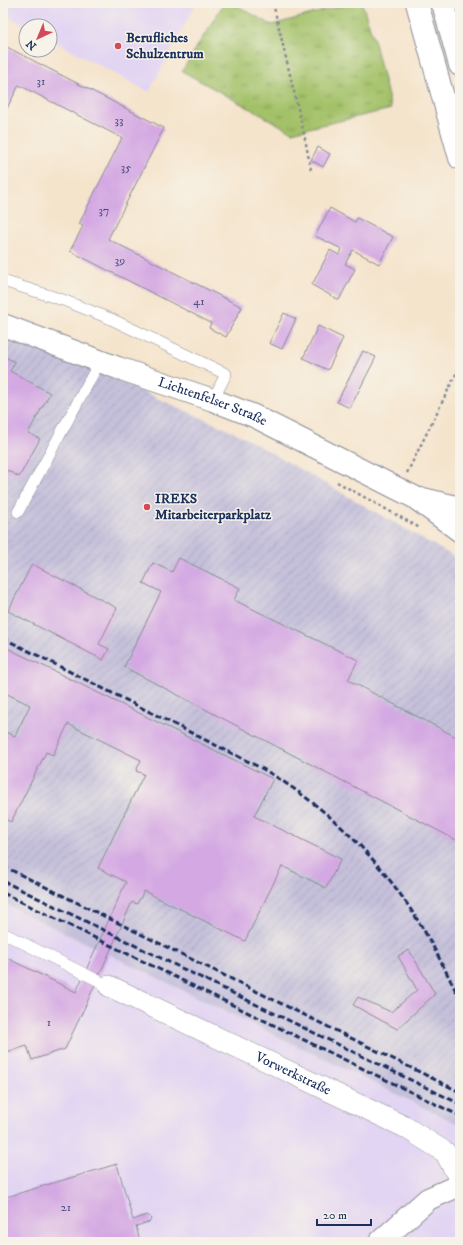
<svg xmlns="http://www.w3.org/2000/svg" width="463" height="1245" font-family="'IM FELL DW Pica',serif">
<defs>
<pattern id="industrial-furrows" width="10" height="10" patternUnits="userSpaceOnUse"><rect width="10" height="10" fill="#c5c0da"/><path d="M-1 1l2-2M0 10L10 0M9 11l2-2" fill="none" stroke="#a9a5be"/></pattern>
<pattern id="park-tufts" width="24" height="20" patternUnits="userSpaceOnUse"><rect width="24" height="20" fill="#a3c168"/><path d="M3 7l-1-3M5 7V3M7 7l1-3M15 17l-1-3M17 17v-4M19 17l1-3" fill="none" stroke="#849d59"/></pattern>
</defs>
<rect width="100%" height="100%" fill="#f7f3e8"/>
<filter id="ink" filterUnits="userSpaceOnUse"><feTurbulence type="fractalNoise" baseFrequency=".025" numOctaves="2"/><feDisplacementMap in="SourceGraphic" scale="8" xChannelSelector="R" yChannelSelector="G"/><feConvolveMatrix kernelMatrix="1 2 1 2 8 2 1 2 1" color-interpolation-filters="sRGB"/></filter>
<filter id="wash" filterUnits="userSpaceOnUse"><feTurbulence type="fractalNoise" baseFrequency=".012" numOctaves="4" result="noise"/><feDisplacementMap in="SourceGraphic" scale="16" xChannelSelector="R" yChannelSelector="G"/><feGaussianBlur stdDeviation="0.9" result="paint"/><feColorMatrix in="noise" values="0 0 0 0 0 0 0 0 0 0 0 0 0 0 0 0 0 1.4 0 .05"/><feComposite in="paint" operator="in"/></filter>
<g filter="url(#wash)">
<rect width="100%" height="100%" fill="#f5e4cc"/>
<g fill="#e2d4f3">
<polygon points="3,3 196,3 149,92 50,39 50,26 26,26 6,15 3,20"/>
<polygon points="3,903 460,1125 460,1242 3,1242"/>
</g>
<polygon fill="url(#industrial-furrows)" points="3,336 60,355 238,434 460,560 460,1083 3,858"/>
<polygon fill="#c5c0da" points="3,858 460,1083 460,1125 3,903"/>
<polygon fill="url(#park-tufts)" stroke="#5f7863" points="224,3 232,3 272,25 352,3 362,3 375,43 391,109 292,132 182,71"/>
<g id="blocks">
<g fill="#d4a9e3">
<polygon points="3,45 164,128 108,239 242,307 226,337 209,328 211,323 70,251 83,226 79,224 122,138 19,85 3,116"/>
<polygon points="318,147 330,154 323,167 311,160"/>
<polygon points="330,208 355,222 357,218 393,237 379,264 353,250 345,264 355,269 339,300 312,285 330,250 339,255 342,249 315,236"/>
<polygon points="284,313 296,319 282,349 269,343"/>
<polygon points="318,326 343,338 328,370 303,358"/>
<polygon points="363,351 376,357 350,408 337,402"/>
<polygon points="3,356 15,362 10,371 50,393 28,433 40,439 19,477 7,470 3,479"/>
<polygon points="179,558 240,588 234,600 358,660 348,680 460,739 460,842 124,667 161,592 143,583 153,563 172,572"/>
<polygon points="32,564 117,608 99,644 109,649 103,660 8,611"/>
<polygon points="3,646 273,779 254,816 341,859 326,888 282,866 245,941 144,891 137,904 132,902 89,998 65,1049 32,1060 27,1046 3,1053 3,967 7,958 76,992 126,882 98,868 144,774 136,771 141,760 68,724 53,755 46,752 11,822 3,818 3,731 15,736 30,705 3,692"/>
<polygon points="409,950 435,994 397,1029 353,1005 358,997 391,1012 417,990 398,956"/>
<polygon points="117,1164 133,1220 147,1215 150,1217 151,1220 149,1222 136,1226 140,1242 3,1242 3,1198"/>
</g>
</g>
</g>
<g filter="url(#ink)">
<use href="#blocks" fill-opacity="0" stroke="#888a95" stroke-width="1"/>
<g fill="none" stroke-linecap="round" stroke-linejoin="round">
<g stroke="#888a95" stroke-width="12">
<g id="lane">
<polyline points="3,281 63,300 111,319 226,374 213,400"/>
<polyline points="18,512 100,361"/>
<polyline points="3,933 109,986"/>
</g>
</g>
<g stroke="#888a95" stroke-width="22">
<g id="street">
<path id="s1" d="M 109,986 L 405,1127 L 445,1152 L 460,1180"/>
</g>
</g>
<g stroke="#888a95" stroke-width="24">
<g id="secondary">
<path id="s2" d="M 3,325 L 118,368 L 213,400 L 254,416 L 414,497 L 460,531"/>
<polyline points="423,499 460,508"/>
<polyline points="380,1242 428,1199 460,1185"/>
</g>
</g>
<g stroke="#888a95" stroke-width="24">
<g id="primary">
<polyline points="417,3 460,158"/>
<polyline points="443,3 460,65"/>
</g>
</g>
<g stroke="#888a95" stroke-width="2.5" stroke-dasharray="3 3" stroke-linecap="butt">
<polyline points="273,3 304,134 311,170"/>
<polyline points="407,473 460,366"/>
<polyline points="337,482 420,528"/>
</g>
<use href="#lane" stroke="#fff" stroke-width="11"/>
<use href="#street" stroke="#fff" stroke-width="21"/>
<use href="#secondary" stroke="#fff" stroke-width="22"/>
<use href="#primary" stroke="#fff" stroke-width="22"/>
<g stroke="#1b2f5e" stroke-width="3" stroke-dasharray="6 3" stroke-linecap="butt">
<path d="M 3,638 L 263,769 C 328,807 381,860 420,924 C 435,948 447,974 460,999"/>
<polyline points="3,866 460,1092"/>
<polyline points="3,881 460,1104"/>
<polyline points="3,893 460,1116"/>
</g>
</g>
</g>
<g fill="#d1495b" stroke="#f7f3e8" stroke-width="1.5">
<circle cx="118" cy="46" r="4"/>
<circle cx="147" cy="507" r="4"/>
</g>
<g text-anchor="middle" dominant-baseline="central" stroke-width="3" stroke-linejoin="round" paint-order="stroke">
<g font-size="12" fill="#494e7f">
<text x="41" y="81">31</text>
<text x="119" y="120">33</text>
<text x="126" y="167">35</text>
<text x="104" y="210">37</text>
<text x="120" y="260">39</text>
<text x="199" y="301">41</text>
<text x="49" y="1022">1</text>
<text x="66" y="1207">21</text>
</g>
<g font-size="14" font-weight="bold" fill="#1b2f5e" stroke="#f7f3e8" text-anchor="start">
<text x="126" y="38">Berufliches<tspan x="126" dy="16">Schulzentrum</tspan></text>
<text x="155" y="499">IREKS<tspan x="155" dy="16">Mitarbeiterparkplatz</tspan></text>
</g>
<g font-size="14" fill="#1b2f5e" stroke="#f7f3e8">
<text stroke="none"><textPath href="#s2" startOffset="223">Lichtenfelser Straße</textPath></text>
<text stroke="none"><textPath href="#s1" startOffset="204">Vorwerkstraße</textPath></text>
</g>
</g>
<rect width="463" height="1245" fill="none" stroke="#f7f3e8" stroke-width="16"/>
<g transform="translate(38 38) rotate(224)"><circle r="19" fill="#f7f3e8" stroke="#9fa5b1"/>
<path d="M0-3L7 15L0 10L-7 15Z" fill="#d1495b"/>
<text y="-6" font-size="11" font-weight="bold" text-anchor="middle" fill="#1b2f5e">N</text>
</g>
<path d="M317 1219v6h54v-6" fill="none" stroke="#1b2f5e" stroke-width="2"/>
<text x="323" y="1219" font-size="12" fill="#1b2f5e" stroke="#f7f3e8" stroke-width="3" paint-order="stroke">20 m</text>
</svg>
